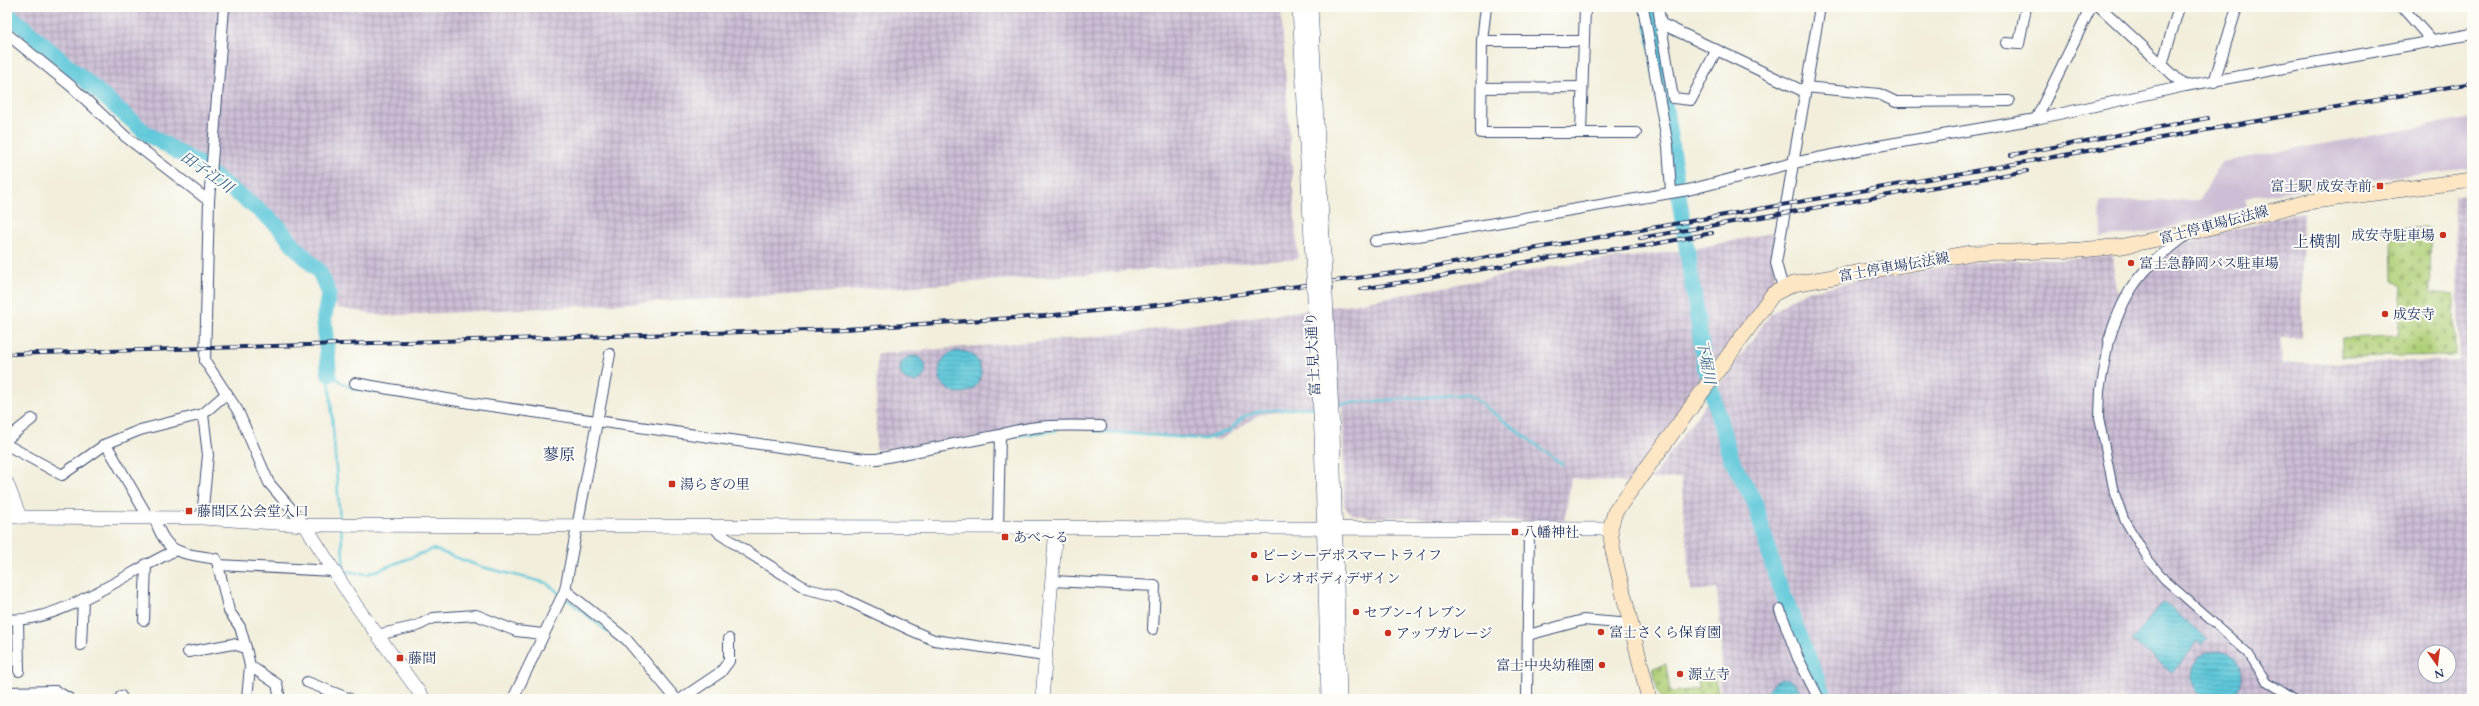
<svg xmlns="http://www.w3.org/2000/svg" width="2479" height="706" font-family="Cardo,'Noto Serif JP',serif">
<defs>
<pattern id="industrial-grid" width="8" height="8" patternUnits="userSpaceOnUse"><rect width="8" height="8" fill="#ccbed4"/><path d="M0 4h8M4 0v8" fill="none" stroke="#a59baf"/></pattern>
<pattern id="cemetery-stones" width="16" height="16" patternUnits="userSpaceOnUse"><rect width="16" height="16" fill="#afcf76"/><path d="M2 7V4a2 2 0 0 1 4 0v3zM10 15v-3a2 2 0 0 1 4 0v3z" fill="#96b268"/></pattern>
<pattern id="water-rules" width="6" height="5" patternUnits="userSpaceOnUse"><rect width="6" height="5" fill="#5dc7d9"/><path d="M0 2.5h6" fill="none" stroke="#4ca2b3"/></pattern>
</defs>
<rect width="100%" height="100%" fill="#fdfcf7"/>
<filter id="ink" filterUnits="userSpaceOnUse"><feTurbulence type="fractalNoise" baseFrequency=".025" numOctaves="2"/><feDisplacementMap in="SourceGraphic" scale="8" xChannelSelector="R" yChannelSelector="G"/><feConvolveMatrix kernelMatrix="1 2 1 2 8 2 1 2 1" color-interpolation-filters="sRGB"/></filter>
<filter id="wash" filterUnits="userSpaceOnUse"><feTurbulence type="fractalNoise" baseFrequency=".012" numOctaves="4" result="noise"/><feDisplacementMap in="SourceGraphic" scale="16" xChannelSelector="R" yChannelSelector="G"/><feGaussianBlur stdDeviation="0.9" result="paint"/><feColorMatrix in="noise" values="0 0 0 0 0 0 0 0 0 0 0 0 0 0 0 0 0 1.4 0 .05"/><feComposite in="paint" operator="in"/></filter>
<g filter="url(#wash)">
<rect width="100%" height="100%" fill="#f2eedb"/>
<g fill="url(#industrial-grid)" fill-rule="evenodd">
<polygon points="7,7 1281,7 1298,259 789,295 384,316 338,308 311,265 263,211 204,176 91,84 7,10"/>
<path d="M 2472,193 L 2472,699 L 2307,699 L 2304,697 L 2293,699 L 1721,699 L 1719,681 L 1722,648 L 1717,589 L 1691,591 L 1681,478 L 1650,480 L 1770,315 L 1790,300 L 1808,291 L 1971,262 L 2080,258 L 2112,255 L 2116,291 L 2127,290 L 2168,246 L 2194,241 L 2275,218 L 2303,213 L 2301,338 L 2280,338 L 2282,364 L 2460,360 L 2454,196 ZM 2425,652 L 2449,652 L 2449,676 L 2425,676 Z"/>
<polygon points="1780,231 1773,286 1628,483 1571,478 1565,520 1474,522 1412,517 1370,517 1352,514 1344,506 1343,406 1314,407 1261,414 1220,440 1057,427 876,450 877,354 1102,336 1346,305 1556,266 1688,250"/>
</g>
<polygon fill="#ccbed4" points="2472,118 2472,168 2363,180 2245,198 2247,206 2160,230 2101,238 2100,202 2200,200 2221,162"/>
<g fill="url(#cemetery-stones)" stroke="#657f6a">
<polygon points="2392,228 2430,228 2431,292 2454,295 2455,355 2342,357 2342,338 2398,336 2402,285 2393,280"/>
<polygon points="1666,664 1670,692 1698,689 1697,678 1714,675 1720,699 1663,699 1658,693 1653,668"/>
</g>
<g fill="url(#water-rules)" stroke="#3c7b9c">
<circle cx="960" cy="372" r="21"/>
<circle cx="913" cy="369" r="13"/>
<polygon points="2163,602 2208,639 2202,646 2198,642 2172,673 2132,640"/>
<circle cx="2217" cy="676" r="25"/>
<path d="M 1783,679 C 1794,680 1802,687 1800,699 L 1768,699 C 1767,688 1773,681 1783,679 Z"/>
</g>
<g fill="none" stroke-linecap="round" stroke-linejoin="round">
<g stroke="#5dc7d9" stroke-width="2.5">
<polyline points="329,374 352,389 385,393"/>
<polyline points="329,375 340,521"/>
<polyline points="1336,404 1468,394 1562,464"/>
<polyline points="1094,431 1205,439 1230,430 1243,417 1260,411 1315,407"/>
<polyline points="1014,436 1057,430"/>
<polyline points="966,447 992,442"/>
<polyline points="849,462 862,463"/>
<polyline points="341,528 344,571 368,574 433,549 482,567 547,583 560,594"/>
<polyline points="564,597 627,647"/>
<polyline points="663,692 669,699"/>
</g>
<g stroke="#5dc7d9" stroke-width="16">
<polyline points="1650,7 1705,368 1730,457 1755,503 1775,574 1825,699"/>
<polyline points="7,13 147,134 197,163 260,211 279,227 295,247 319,271 329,293 324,318 329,374"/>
</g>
</g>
</g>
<g filter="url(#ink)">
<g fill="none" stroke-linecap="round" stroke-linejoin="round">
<g stroke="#3b4c71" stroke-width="10">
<polyline id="pedestrian" points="2109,340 2100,391 2099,417 2113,488 2124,519 2148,559 2164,579 2248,653 2266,681 2294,699"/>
</g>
<g stroke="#3b4c71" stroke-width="12">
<g id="minor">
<polyline points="224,7 209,201 205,361 238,411 269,483 305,525"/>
<polyline points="1486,7 1482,41 1481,133 1636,133"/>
<polyline points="1643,7 1668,146 1671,192"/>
<polyline points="1658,7 1673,98 1691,100 1716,51"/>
<polyline points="2100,7 2185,86"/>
<polyline points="2402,7 2433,42"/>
<polyline points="1660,23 1805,92"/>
<polyline points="7,34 71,86 126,137 209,201"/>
<polyline points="1482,41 1582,41"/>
<polyline points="2006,43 2019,44 2026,7"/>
<polyline points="2162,65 2179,7"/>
<polyline points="2214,82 2237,7"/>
<polyline points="1805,87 1879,94 1896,102 2009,101"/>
<polyline points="1482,88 1582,87"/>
<polyline points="2036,119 2091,7"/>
<polyline points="1581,133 1585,7"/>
<polyline points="1375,241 1425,235 1688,190 1793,163 1878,146 2036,119 2185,86 2472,34"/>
<polyline points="1783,288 1776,263 1820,7"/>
<path d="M 2109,340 C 2126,286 2142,268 2187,235"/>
<polyline points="355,383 470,403 865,459 877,459 1000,435"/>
<polyline points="7,439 32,419"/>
<polyline points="106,444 148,517"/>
<polyline points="7,445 62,475 106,444 140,430 203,414 227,393"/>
<path d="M 154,516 C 166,556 180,552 216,559 L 218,565 L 333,571"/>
<polyline points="202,518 208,455 203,414"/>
<polyline points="715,528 720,534 746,551 807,589 838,596 913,631 934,640 1045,656"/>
<path d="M 998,528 L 1000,435 C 1033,424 1067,425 1101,426"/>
<polyline points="218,565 229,611 240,627 246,648 250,666 247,699"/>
<polyline points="1052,581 1155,586 1153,629"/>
<polyline points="565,590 627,640 676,699"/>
<polyline points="1780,610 1798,658 1819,699"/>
<path d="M 7,619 C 54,626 130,571 174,551"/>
<polyline points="18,620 19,671"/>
<polyline points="144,620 146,564"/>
<polyline points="377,635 417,626 433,618 476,615 516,631 543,634"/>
<polyline points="1528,635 1583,620 1631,624"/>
<polyline points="81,645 83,599"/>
<polyline points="188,652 233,644 246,648"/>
<polyline points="250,666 277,684 280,699"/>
<polyline points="307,682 350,699"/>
<polyline points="7,692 56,691 70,699"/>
<polyline points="120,699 121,696"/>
<polyline points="513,699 565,590 610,354"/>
<polyline points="681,699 721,672 729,661 729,639"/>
<polyline points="1527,699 1529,528"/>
</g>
</g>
<g stroke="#3b4c71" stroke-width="14">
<g id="tertiary">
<polyline points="1333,431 1340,699"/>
<polyline points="1321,433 1328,699"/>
<polyline points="7,483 20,517"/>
<polyline points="7,517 202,518 305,525 1610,529"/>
<polyline points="305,525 355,604 424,699"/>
<polyline points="1042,699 1056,529"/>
</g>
</g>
<g stroke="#3b4c71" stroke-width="16">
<polyline id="secondary" points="1649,699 1613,551 1610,529 1615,512 1773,294 1793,284 1971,253 2081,250 2123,246 2192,232 2307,202 2472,180"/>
</g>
<use href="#pedestrian" stroke="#fff" stroke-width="8"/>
<use href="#minor" stroke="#fff" stroke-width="10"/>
<use href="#tertiary" stroke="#fff" stroke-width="13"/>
<use href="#secondary" stroke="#fce6c4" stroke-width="15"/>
<g stroke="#1b2f5e" stroke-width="4">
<g id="rail">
<polyline points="2011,155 2208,118"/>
<polyline points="1640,238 2027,171"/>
<polyline points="1361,289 1581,253 1644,246 1712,233"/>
<polyline points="7,354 845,329 1044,316 1167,304 1408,271 2472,83"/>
</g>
</g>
<use href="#rail" stroke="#fdfcf7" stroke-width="2.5" stroke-dasharray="8" stroke-linecap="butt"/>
<g stroke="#3b4c71" stroke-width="14" stroke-linecap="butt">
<g id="tertiary-bridge">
<polyline points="1299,7 1321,433"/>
<polyline points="1311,7 1333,431"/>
</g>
</g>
<use href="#tertiary-bridge" stroke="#fff" stroke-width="13"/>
</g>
</g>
<g fill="#c8321e" stroke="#fdfcf7" stroke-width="1.5">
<rect x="2376" y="182" width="8" height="8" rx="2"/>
<circle cx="2443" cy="235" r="4"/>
<circle cx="2131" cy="263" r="4"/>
<circle cx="2385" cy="314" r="4"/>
<rect x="668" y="480" width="8" height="8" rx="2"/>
<rect x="185" y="507" width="8" height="8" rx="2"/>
<rect x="1511" y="528" width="8" height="8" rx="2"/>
<rect x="1001" y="533" width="8" height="8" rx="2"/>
<circle cx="1254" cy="555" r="4"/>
<circle cx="1255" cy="578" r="4"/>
<circle cx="1356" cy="612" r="4"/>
<circle cx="1601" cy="632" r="4"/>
<circle cx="1388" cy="633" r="4"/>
<rect x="396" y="654" width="8" height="8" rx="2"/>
<circle cx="1602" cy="665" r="4"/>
<circle cx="1680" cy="674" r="4"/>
</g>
<g text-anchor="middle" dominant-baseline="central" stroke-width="4" stroke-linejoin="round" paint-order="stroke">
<g font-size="14" fill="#1b2f5e" stroke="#fdfcf7" text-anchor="start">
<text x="2372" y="186" text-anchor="end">富士駅 成安寺前</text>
<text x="2435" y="235" text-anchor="end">成安寺駐車場</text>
<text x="2139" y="263">富士急静岡バス駐車場</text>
<text x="2393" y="314">成安寺</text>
<text x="680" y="484">湯らぎの里</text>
<text x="197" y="511">藤間区公会堂入口</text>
<text x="1523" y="532">八幡神社</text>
<text x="1013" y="537">あべ〜る</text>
<text x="1262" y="555">ピーシーデポスマートライフ</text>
<text x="1263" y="578">レシオボディデザイン</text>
<text x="1364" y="612">セブン-イレブン</text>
<text x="1609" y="632">富士さくら保育園</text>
<text x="1396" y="633">アップガレージ</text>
<text x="408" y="658">藤間</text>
<text x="1594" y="665" text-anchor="end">富士中央幼稚園</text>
<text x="1688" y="674">源立寺</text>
</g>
<g font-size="14" fill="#1b2f5e" stroke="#fdfcf7">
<text transform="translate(2214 225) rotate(-15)">富士停車場伝法線</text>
<text transform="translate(1894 267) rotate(-10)">富士停車場伝法線</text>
<text transform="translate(1313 354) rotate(-93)">富士見大通り</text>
</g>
<g font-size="15" font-style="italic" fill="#2f5d83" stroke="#fdfcf7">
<text transform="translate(207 172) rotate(35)">田子江川</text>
<text transform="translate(1706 362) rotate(79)">下堀川</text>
</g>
<g font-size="16" fill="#1b2f5e" stroke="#fdfcf7">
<text x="2317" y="242">上横割</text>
<text x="559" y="455">蓼原</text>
</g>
</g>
<rect width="2479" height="706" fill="none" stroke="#fdfcf7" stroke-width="24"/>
<g transform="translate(2437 664) rotate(166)"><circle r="19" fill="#fdfcf7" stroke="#a3aaba"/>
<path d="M0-3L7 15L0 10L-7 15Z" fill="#c8321e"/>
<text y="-6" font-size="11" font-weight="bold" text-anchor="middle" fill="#1b2f5e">N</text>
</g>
</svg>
